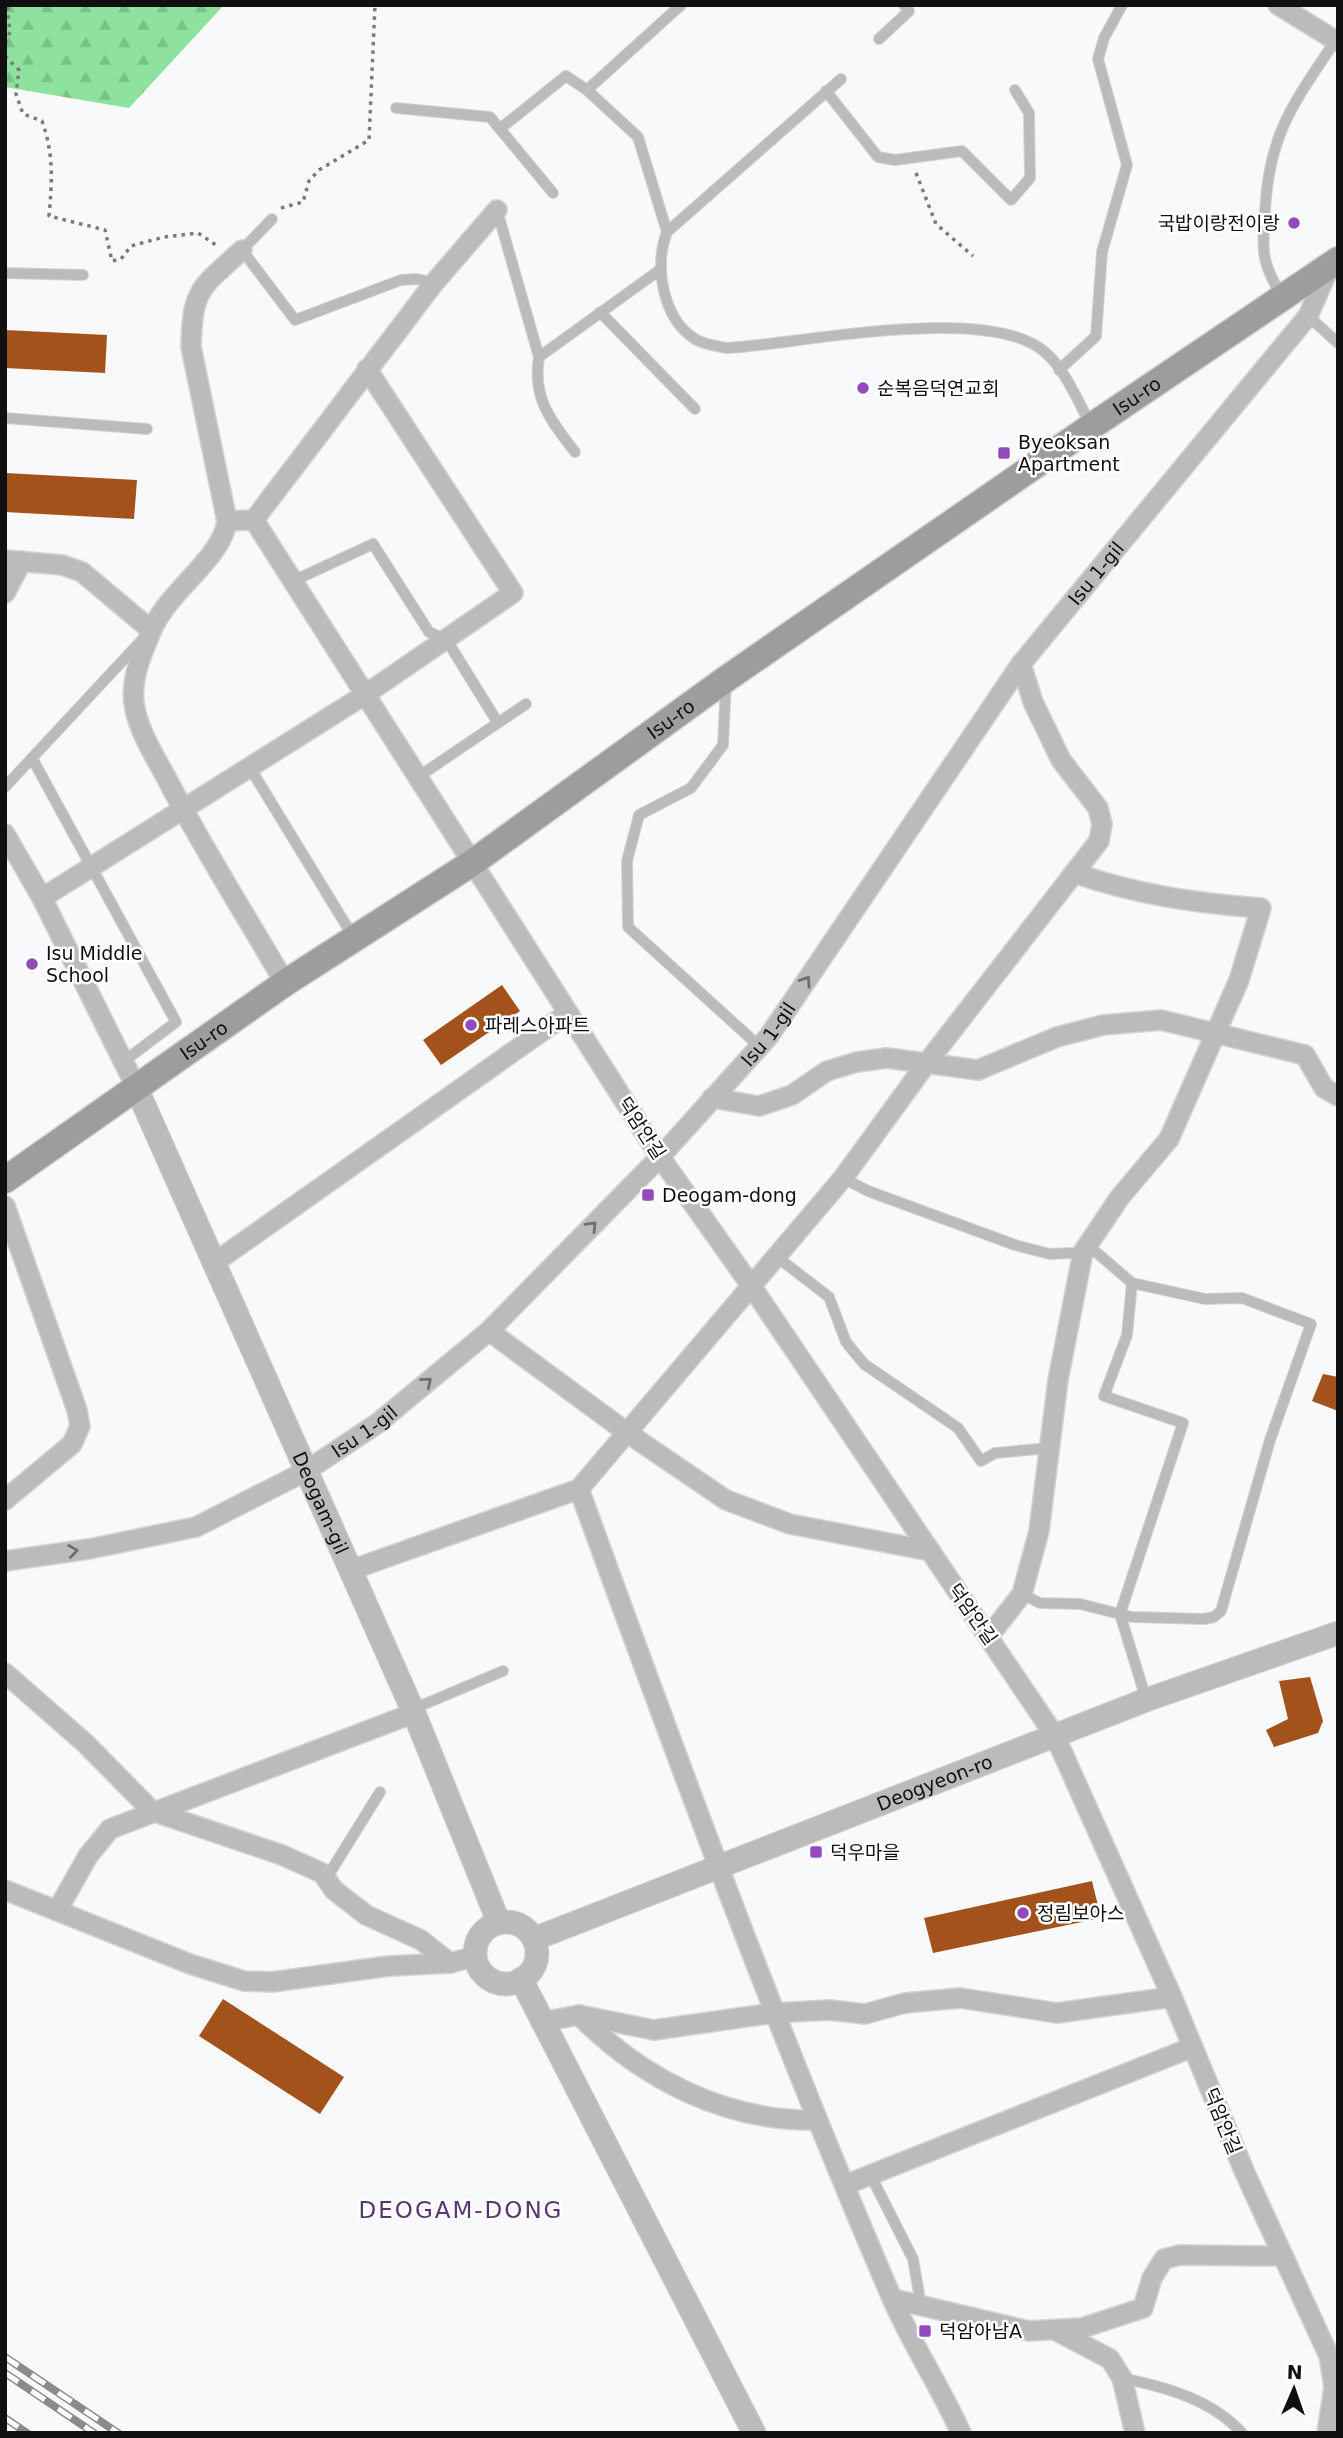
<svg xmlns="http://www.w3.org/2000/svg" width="1343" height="2438" font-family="'DejaVu Sans','Noto Sans KR',sans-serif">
<defs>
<pattern id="forest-firs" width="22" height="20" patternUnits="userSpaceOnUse" patternTransform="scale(1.75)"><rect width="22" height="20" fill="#8ee29d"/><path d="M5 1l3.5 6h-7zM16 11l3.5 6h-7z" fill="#79c186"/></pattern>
</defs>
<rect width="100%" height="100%" fill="#f8f9fa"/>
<polygon fill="url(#forest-firs)" points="5,5 224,5 129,108 5,87"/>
<g fill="#a4521b">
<polygon points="5,330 107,335 105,373 5,368"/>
<polygon points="5,473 137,480 134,519 5,512"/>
<polygon points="502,985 520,1011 441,1065 423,1040"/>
<polygon points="1323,1374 1338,1377 1338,1411 1312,1401"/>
<polygon points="1310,1677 1323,1721 1318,1733 1274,1747 1266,1730 1288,1719 1279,1681"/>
<polygon points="1092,1881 1101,1918 933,1953 924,1918"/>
<polygon points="223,1999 344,2077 320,2114 199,2036"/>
</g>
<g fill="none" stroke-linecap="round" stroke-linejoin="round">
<g stroke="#d3d4d5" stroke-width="12">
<g id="service">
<polyline points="879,39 909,11 904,5"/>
<path d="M 841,79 L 667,232 C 654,265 662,318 695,339 C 705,345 717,346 727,348 C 800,344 991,302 1046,353 C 1066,371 1078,402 1091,425"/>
<polyline points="826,91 878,157 895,160 962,151 1011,200 1030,178 1029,113 1015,90"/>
<polyline points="396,108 490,117 553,193"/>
<polyline points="501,128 566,76 587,90"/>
<polyline points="497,210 539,357 661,269"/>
<polyline points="272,219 242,250 295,320 401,280 417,279 434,283"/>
<polyline points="667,232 638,137 587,90 681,5"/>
<polyline points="5,273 83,275"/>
<path d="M 1282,297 C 1261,261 1262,252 1265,211 C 1269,133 1294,103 1335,41"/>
<polyline points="600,312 695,409"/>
<polyline points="1308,316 1338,343"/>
<path d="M 539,357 C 532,398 551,421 575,452"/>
<polyline points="1059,370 1096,336 1102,252 1127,165 1098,59 1104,38 1122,5"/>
<polyline points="5,418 147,429"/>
<polyline points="293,581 373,544 429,632 446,639 498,723"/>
<polyline points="726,683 723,745 691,788 639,815 627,861 628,927 759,1046"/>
<polyline points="32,758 176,1022 123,1062"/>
<polyline points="250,768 354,938"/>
<polyline points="418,777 526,704"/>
<polyline points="5,787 141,641"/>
<polyline points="843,1178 868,1191 1015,1245 1050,1254 1096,1252 1132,1283 1205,1299 1242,1298 1311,1324 1270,1440 1221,1611 1214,1617 1204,1619 1132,1617 1080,1604 1040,1603 1022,1594"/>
<polyline points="777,1257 829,1297 846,1342 864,1364 958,1428 981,1461 995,1453 1050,1448"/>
<polyline points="1132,1283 1127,1335 1104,1396 1183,1423 1120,1614 1146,1699"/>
<polyline points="413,1709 503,1671"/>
<polyline points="326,1879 380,1792"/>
<polyline points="870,2174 913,2259 921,2305"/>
<path d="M 1122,2378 C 1165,2387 1211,2399 1242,2433"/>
</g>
</g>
<g stroke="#d3d4d5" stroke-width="22">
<g id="minor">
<polyline points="1278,5 1338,42"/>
<polyline points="497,210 434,283 254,520 660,1157 752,1287 1055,1736 1172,1997 1245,2173 1329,2356 1334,2387 1327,2433"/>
<path d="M 254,520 L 227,521 C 222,559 168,590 151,632 C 141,656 129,682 135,709 C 140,734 156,758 168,781 C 204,850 246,916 285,983"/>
<path d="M 227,521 L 191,347 C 192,288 201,288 242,250"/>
<polyline points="5,560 62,565 82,572 151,630"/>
<polyline points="5,593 22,561"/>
<polyline points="5,834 42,898 136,1087"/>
<polyline points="42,898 366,694 513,593 367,369"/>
<polyline points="712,1098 759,1106 792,1095 827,1071 857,1062 887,1058 978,1070 1057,1037 1103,1025 1161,1020 1305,1055 1324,1088 1338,1096"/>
<polyline points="5,1206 77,1410 80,1426 72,1444 5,1500"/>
<polyline points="214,1263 568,1013"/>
<polyline points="489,1331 629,1434 726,1500 790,1524 930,1551"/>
<path d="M 579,1489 C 678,1761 777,2031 891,2296 C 911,2343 940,2386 961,2433"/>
<path id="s1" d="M 5,1561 L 89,1549 L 196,1527 L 306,1471 L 378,1423 L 489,1331 L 660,1157 L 769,1036 L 1021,664 L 1308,316 L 1330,266"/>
<polyline points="351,1570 579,1489 843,1178 926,1064 1099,841 1102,824 1098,808 1061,760 1033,702 1021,664"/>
<path d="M 989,1636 L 1022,1594 L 1039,1531 L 1058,1380 L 1083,1252 L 1120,1197 L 1169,1139 L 1239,980 L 1261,908 C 1195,903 1138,895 1074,873"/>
<polyline points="5,1673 86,1744 152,1811 282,1855 322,1873 334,1890 366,1915 421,1940 450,1963 476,1956"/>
<polyline points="5,1890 190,1964 244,1981 272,1982 389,1966 450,1963"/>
<polyline points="57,1911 88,1856 110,1829 414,1713"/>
<polyline points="579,2015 654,2030 774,2013 829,2010 865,2014 905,2003 960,1998 1057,2013 1172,1997"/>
<path d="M 541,2022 L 579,2015 C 642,2079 726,2122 817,2120"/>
<polyline points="845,2185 1193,2047"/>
<polyline points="893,2299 1029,2331 1082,2328 1143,2308 1152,2278 1164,2259 1180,2255 1283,2256"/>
<polyline points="1055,2330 1110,2359 1122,2378 1135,2433"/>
</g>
</g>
<g stroke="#d3d4d5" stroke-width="25">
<g id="tertiary">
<path id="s2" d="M 136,1087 L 414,1713 L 499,1923"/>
<circle cx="506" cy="1953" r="31"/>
<path id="s3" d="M 534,1939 L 1146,1700 L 1338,1633"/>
<polyline points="521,1979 754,2433"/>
</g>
</g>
<g stroke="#d3d4d5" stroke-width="29">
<g id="secondary">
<path id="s4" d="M 5,1180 L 285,983 L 472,863 L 726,679 L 1092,426 L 1338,260"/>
</g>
</g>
<g stroke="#7a7b7b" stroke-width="3.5" stroke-dasharray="3.5 5" stroke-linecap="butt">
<polyline points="5,43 10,32 7,5"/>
<path d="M 5,56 L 19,70 L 16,94 L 23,114 L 42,121 C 54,154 52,182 49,216 L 105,230 L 112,261 L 121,259 L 131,246 L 164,237 L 198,233 L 219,247"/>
<polyline points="916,173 936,224 973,256"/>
<polyline points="281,208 303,202 309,181 319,170 369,140 375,5"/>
</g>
<use href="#service" stroke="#bcbbbb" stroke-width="10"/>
<use href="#minor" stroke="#bcbbbb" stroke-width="19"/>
<use href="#tertiary" stroke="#bcbbbb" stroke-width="23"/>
<use href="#secondary" stroke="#9e9d9c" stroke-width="26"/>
<g stroke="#8a8a8b" stroke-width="8">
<g id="rail">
<polyline points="5,2357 118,2433"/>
<polyline points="5,2373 94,2433"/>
<polyline points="5,2418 27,2433"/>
</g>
</g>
<use href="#rail" stroke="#fff" stroke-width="5" stroke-dasharray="16" stroke-linecap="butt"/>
</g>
<defs><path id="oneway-chevron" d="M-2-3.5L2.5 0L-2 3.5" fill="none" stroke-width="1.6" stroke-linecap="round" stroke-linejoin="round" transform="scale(1.75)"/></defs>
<g stroke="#6f6e6e">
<use href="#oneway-chevron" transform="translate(806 981) rotate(-56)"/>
<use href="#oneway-chevron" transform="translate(592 1226) rotate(-46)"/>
<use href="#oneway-chevron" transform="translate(427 1382) rotate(-40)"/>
<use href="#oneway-chevron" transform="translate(73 1551) rotate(-8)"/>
</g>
<g fill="#924bbe" stroke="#fff" stroke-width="2.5">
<circle cx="1294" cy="223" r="7"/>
<circle cx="863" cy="388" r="7"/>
<rect x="997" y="446" width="14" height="14" rx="3.5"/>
<circle cx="32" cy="964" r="7"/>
<circle cx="471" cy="1025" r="7"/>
<rect x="641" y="1188" width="14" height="14" rx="3.5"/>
<rect x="809" y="1845" width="14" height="14" rx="3.5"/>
<circle cx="1023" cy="1913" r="7"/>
<rect x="918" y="2324" width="14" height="14" rx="3.5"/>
</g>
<g text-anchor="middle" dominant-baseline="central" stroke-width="5" stroke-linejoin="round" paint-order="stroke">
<g font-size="19" fill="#101010" stroke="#fff" text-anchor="start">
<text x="1280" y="223" text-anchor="end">국밥이랑전이랑</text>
<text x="877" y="388">순복음덕연교회</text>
<text x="1018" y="442">Byeoksan<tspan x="1018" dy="22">Apartment</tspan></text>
<text x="46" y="953">Isu Middle<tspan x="46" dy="22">School</tspan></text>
<text x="485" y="1025">파레스아파트</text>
<text x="662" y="1195">Deogam-dong</text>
<text x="830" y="1852">덕우마을</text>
<text x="1037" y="1913">정림보아스</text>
<text x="939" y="2331">덕암아남A</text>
</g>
<g font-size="19" fill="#101010" stroke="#fff">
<text stroke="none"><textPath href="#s4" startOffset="1377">Isu-ro</textPath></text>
<text stroke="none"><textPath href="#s1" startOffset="1522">Isu 1-gil</textPath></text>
<text stroke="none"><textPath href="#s4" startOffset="810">Isu-ro</textPath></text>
<text stroke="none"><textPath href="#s1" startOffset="956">Isu 1-gil</textPath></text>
<text stroke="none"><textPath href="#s4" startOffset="243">Isu-ro</textPath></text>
<text transform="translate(642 1128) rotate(57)">덕암안길</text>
<text stroke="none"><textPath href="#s1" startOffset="388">Isu 1-gil</textPath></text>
<text stroke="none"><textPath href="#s2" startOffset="455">Deogam-gil</textPath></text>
<text transform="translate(973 1614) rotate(55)">덕암안길</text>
<text stroke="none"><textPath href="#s3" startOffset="430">Deogyeon-ro</textPath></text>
<text transform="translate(1223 2121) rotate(68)">덕암안길</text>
</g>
<g font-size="23" letter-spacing="2" fill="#58366f" stroke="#fff">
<text x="461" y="2210">DEOGAM-DONG</text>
</g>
</g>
<rect width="1343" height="2438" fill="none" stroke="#101010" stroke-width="14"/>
<g transform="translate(1294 2389) rotate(2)" stroke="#ffffff" stroke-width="5" paint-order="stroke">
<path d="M0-5L12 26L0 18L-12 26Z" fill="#101010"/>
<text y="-10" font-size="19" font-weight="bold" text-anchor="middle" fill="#101010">N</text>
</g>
</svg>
